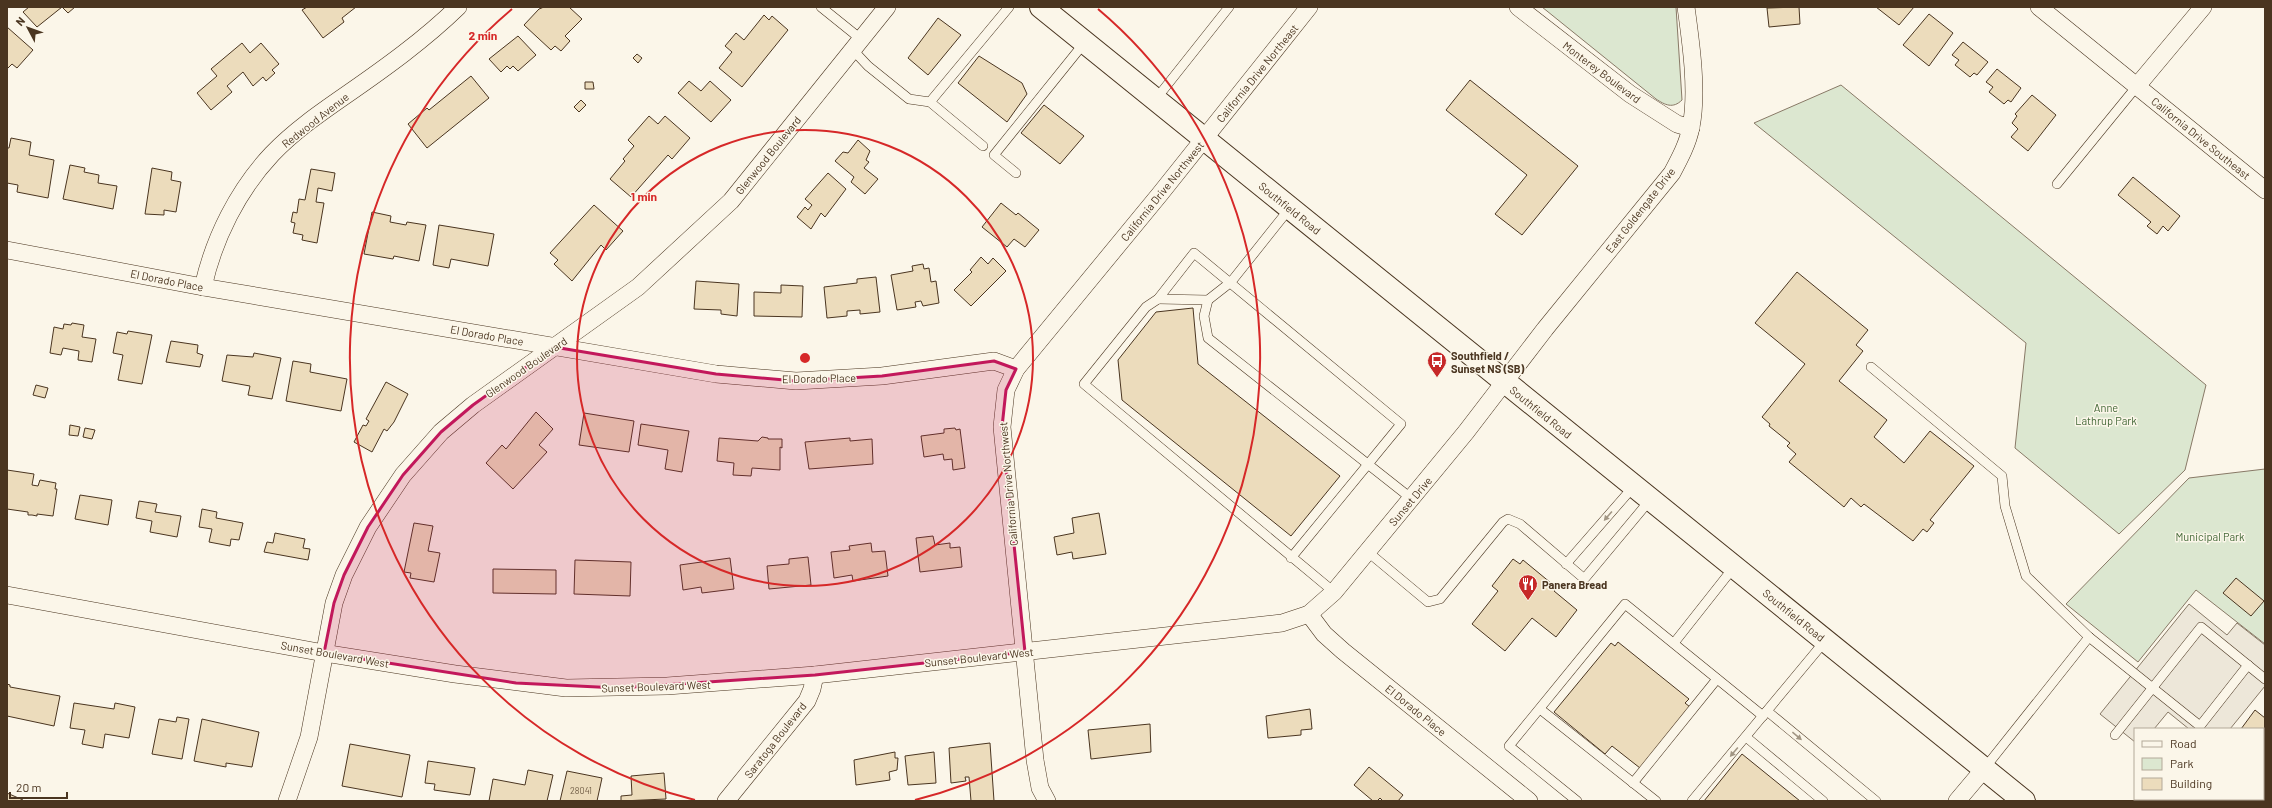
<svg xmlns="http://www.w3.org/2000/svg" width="2272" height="808" font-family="Barlow,sans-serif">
<rect width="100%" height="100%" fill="#fbf6e9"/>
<g fill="#dce7d0" stroke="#887966">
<path d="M 1542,7 L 1676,7 L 1682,100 C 1673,109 1665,105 1656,99 Z"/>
<polygon points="1841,85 2206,385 2185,470 2119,534 2015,448 2026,343 1754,123"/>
<polygon points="2265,469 2265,644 2196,590 2138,662 2066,604 2189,478"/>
</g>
<polygon fill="#ede7d9" stroke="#887966" points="2189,604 2227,635 2237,623 2265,645 2265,686 2230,729 2189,729 2168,712 2154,729 2135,729 2135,742 2100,714"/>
<g fill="#ecdcbc" stroke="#4a3520">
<polygon points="29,7 75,7 68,13 62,7 37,27 23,12"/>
<polygon points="307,7 356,7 342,18 344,22 323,38 302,10"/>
<polygon points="544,7 569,7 582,19 565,36 570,41 561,51 555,46 551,50 524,25 539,9"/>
<polygon points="1799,7 1800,24 1769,27 1767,8"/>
<polygon points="1876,7 1914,7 1899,25"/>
<polygon points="1929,14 1953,33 1929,66 1903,45"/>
<polygon points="764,15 769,20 772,16 788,30 742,87 719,68 732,52 725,46 736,33 744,40"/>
<polygon points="938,18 961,35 928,75 908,58"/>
<polygon points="7,27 33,50 17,68 12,64 7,69"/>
<polygon points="518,36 536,55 518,71 513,66 510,69 507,66 501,72 489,59"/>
<polygon points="1963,42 1988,62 1977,75 1974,73 1970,77 1955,65 1959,60 1952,55"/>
<polygon points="242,43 250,53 261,43 279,64 272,70 275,73 266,81 263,77 253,86 243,72 227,86 232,92 211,110 197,93 217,76 211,69"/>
<polygon points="637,54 642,58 638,63 633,58"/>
<polygon points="979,56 1022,83 1027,94 1007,122 958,83"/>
<polygon points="1997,69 2021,88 2011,102 2008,100 2004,104 1989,92 1993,87 1986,82"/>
<polygon points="471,76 489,98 427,148 408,124 427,108 429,110"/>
<polygon points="1470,80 1578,166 1522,235 1495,214 1527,175 1446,110"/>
<polygon points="689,81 701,91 710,81 731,100 711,122 678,93"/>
<polygon points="585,82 593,82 594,89 585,89"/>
<polygon points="2032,95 2056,115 2028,151 2011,137 2018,129 2012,123 2017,116 2015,114"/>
<polygon points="581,100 586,105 579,112 574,107"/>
<polygon points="1044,105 1084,136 1060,164 1021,133"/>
<polygon points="649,116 658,124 665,116 690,138 672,159 668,155 631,197 610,179 625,161 623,159 634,146 628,140"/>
<polygon points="11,138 31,142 29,155 54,160 48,198 17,192 18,185 7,183 7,148 9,148"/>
<polygon points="858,140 870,151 866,160 869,162 864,168 878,179 865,194 851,182 854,177 835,161 843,152 848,153"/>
<polygon points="70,165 85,168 84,172 99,175 98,183 117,186 113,209 63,199"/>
<polygon points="152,168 172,172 171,180 181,182 176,212 164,210 164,215 145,214"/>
<polygon points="311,169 335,173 332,191 318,188 316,202 324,203 317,243 302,240 303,235 293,233 295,223 291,222 293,212 297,213 299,199 305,200"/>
<polygon points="828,173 846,189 825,217 821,213 811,229 797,217 805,207 808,210 812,205 805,199"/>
<polygon points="2133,177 2180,216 2168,231 2163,226 2157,234 2147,226 2151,222 2118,195"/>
<polygon points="1001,203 1016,215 1018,213 1039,230 1025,247 1014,239 1007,247 982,227"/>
<polygon points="594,205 623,231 606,250 601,245 572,281 554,264 558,260 550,253"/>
<polygon points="372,212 391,216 390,222 406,225 407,222 426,225 419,261 394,256 393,259 364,254"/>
<polygon points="439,225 494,234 488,266 451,259 449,268 433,265"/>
<polygon points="981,257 988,264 993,258 1006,271 971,306 954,290 972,272 970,270"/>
<polygon points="923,264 924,269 929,268 931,282 936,281 939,303 923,306 921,301 915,302 916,307 897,310 891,275 913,271 912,266"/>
<polygon points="1797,272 1868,330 1856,345 1863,351 1839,381 1887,420 1874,437 1904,463 1930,431 1974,466 1930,520 1934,523 1927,532 1923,529 1913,541 1864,504 1861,507 1851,498 1844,507 1789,462 1796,454 1787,446 1790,443 1769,426 1770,424 1762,417 1805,364 1755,323"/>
<polygon points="876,277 880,312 860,314 860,310 847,311 847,316 827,318 824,287 857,283 857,279"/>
<polygon points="696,281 739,284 737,316 721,314 721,310 694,309"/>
<polygon points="781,285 803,286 802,317 754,316 754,292 781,293"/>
<polygon points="1193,308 1198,364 1340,476 1291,536 1122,400 1118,360 1156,312"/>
<polygon points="72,323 84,325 82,337 96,339 92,362 78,360 79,351 63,348 61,355 50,353 54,327 63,329 64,324 71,325"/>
<polygon points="128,331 152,335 142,384 118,380 123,355 113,353 117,332 127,334"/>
<polygon points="171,341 198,345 197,353 203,355 200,367 166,362"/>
<polygon points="254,353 281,358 272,399 248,395 250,386 222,381 227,355 253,357"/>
<polygon points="293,361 311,364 310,372 347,379 341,411 286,401"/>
<polygon points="386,382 408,394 394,422 387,431 384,429 372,452 354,442 363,425 366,426 369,421 366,419"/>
<polygon points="36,385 48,388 45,398 33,395"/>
<polygon points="536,412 553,429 539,445 547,452 513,489 486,463 502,445 506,449"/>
<polygon points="584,413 634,421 629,452 579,445"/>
<polygon points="641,424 689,431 682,472 665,469 668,450 638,445"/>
<polygon points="70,425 80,427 78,436 69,435"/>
<polygon points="85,428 95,430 92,439 83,437"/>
<polygon points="955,428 956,430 960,429 965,468 953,470 952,459 944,460 943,454 924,457 921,436 944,433 944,429"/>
<polygon points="762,437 768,438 768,439 782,439 782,448 780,447 780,470 752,468 751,476 733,475 734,463 717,461 719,438 758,441"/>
<polygon points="850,438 850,441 872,439 873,464 809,469 805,442"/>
<polygon points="7,470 34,474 32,485 38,486 40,480 56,483 55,489 57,489 53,516 37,514 37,516 32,515 28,515 28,512 7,509"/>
<polygon points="80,495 112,500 108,525 75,519"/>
<polygon points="139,501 157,504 155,512 181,516 177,537 150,532 152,521 136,518"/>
<polygon points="202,509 217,512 216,518 243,523 239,540 231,539 230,546 209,542 212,529 199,527"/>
<polygon points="1099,513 1106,554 1073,559 1072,552 1057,555 1054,537 1074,533 1072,518"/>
<polygon points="414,523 433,526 428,551 440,553 434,582 410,578 411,573 404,572"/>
<polygon points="275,533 305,539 303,548 310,549 308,560 264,552 267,542 273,543"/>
<polygon points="933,536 935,545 950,543 950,548 960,547 962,567 920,572 916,538"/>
<polygon points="871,543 872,552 885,551 888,576 853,581 852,575 834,578 831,552 850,550 849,546"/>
<polygon points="808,557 811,585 769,589 767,566 789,564 789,559"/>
<polygon points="730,558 734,589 702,593 701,587 683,590 680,565"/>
<polygon points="1513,559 1520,564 1523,560 1557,588 1554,591 1577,610 1556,637 1532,618 1505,651 1472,624 1498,591 1492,586"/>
<polygon points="575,560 631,562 630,596 574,594"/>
<polygon points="493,569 556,570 556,594 493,593"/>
<polygon points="2236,578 2264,601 2251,616 2223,593"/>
<polygon points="1618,642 1689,699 1685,703 1690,707 1640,768 1612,746 1605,754 1554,712 1611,643 1615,646"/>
<polygon points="7,684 10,685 10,687 60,696 54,726 7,716"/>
<polygon points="74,703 114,709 115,703 135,707 129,738 105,734 103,748 82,744 85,730 70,728"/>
<polygon points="1310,709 1312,729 1301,730 1301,735 1268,738 1266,716"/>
<polygon points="2255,710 2265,718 2265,767 2263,769 2263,729 2241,729"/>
<polygon points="177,717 189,719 182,759 152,754 159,719 176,722"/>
<polygon points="202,719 259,732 252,767 226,763 226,767 194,761"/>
<polygon points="1150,724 1151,752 1091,759 1088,730"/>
<polygon points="990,743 994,801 971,801 969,777 965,777 966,781 951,783 949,748"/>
<polygon points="350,744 410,755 402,797 342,786"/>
<polygon points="895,752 895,758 898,758 897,770 889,772 890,780 856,785 854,760"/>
<polygon points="934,752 936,783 908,785 905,756"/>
<polygon points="1742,754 1800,801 1704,801"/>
<polygon points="428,761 475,768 470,795 434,790 435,784 425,783"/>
<polygon points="1369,767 1403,795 1398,801 1383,801 1380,798 1377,801 1373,801 1354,785"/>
<polygon points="528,770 553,775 547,801 489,801 493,779 525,785"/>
<polygon points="567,771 602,778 597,801 560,801"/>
<polygon points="664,773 666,799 621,801 621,796 632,795 631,776"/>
<polygon points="7,793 23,800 23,801 7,801"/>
<polygon points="2182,799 2257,799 2259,801 2180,801"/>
</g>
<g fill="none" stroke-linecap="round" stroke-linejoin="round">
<g stroke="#4a3520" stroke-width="10">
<g id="service">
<polyline points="821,7 862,40"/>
<polyline points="853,50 868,66 909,99 930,102 983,146"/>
<polyline points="1156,99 1229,7"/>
<polyline points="930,102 1009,7"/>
<polyline points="1016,173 994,155 1085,42"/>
<polyline points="2057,184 2137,86"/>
<polyline points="1158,299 1208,300 1231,282 1290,208"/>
<polyline points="1208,300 1204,316 1208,338 1412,499"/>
<polyline points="1871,367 2002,476 2005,506 2026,576 2089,637 2200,726 2248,665"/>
<polyline points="1368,552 1428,602 1440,599 1503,522 1508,519 1520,524 1581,576 1585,578 1650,500"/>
<polyline points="1291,558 1401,424 1194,253 1158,299 1146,307 1084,384 1334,592"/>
<polyline points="1566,564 1634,486"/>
<polyline points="1674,643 1734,567"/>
<polyline points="1540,709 1656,801"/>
<polyline points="1767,711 1876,801"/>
<polyline points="2115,735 2201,627 2265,679"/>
<polyline points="1746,737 1823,801"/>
<polyline points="1984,769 2089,637"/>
<polyline points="1633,783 1717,679"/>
<polyline points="1577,801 1509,746 1625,604 1763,716"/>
<polyline points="1692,801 1825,641"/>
</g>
</g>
<g stroke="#4a3520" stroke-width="18">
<g id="minor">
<polyline points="1518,7 1630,94 1677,124 1691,128"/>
<polyline points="2039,7 2265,190"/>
<polyline points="2137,86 2203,7"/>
<polyline points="7,250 203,287 716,374 796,381 882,376 994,361 1016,369"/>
<path d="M 203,287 C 214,238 238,190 272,154 C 294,131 320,113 346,95 C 385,68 424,40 458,7"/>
<path d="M 7,595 L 324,653 L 455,674 L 566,688 L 667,686 L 815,675 L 1282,623 L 1309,614 L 1334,592 L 1466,432 L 1545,329 L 1672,173 C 1680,158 1688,143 1691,127 C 1698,92 1691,43 1686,7"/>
<polyline points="1309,614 1324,634 1343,651 1529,801"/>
<polyline points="287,801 309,737 334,603 344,575 368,527 403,475 441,432 473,405 638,287 731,201 887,7"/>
<polyline points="726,801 807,701 812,689 815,675"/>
<polyline points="1047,801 1040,788 1035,760 1002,427 1006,390 1016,369 1160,194 1309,7"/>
<polyline points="1957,801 1984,769"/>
</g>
</g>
<g stroke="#4a3520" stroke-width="24">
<polyline id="secondary" points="1041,7 2024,801"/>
</g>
<use href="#service" stroke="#fbf6e9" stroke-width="9"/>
<use href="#minor" stroke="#fbf6e9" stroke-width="17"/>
<use href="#secondary" stroke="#fbf6e9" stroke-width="22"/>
</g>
<defs><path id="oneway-solid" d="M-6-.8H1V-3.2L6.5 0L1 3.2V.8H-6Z"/></defs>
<g fill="#a29684">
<use href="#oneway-solid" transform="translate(1608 516) rotate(131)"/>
<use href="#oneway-solid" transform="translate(1797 736) rotate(40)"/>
<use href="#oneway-solid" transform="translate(1734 752) rotate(130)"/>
</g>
<path fill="#c2185b" fill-opacity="0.2" stroke="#c2185b" stroke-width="3" stroke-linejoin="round" d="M 554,347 L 716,374 L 796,381 L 882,376 L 994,361 L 1016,369 L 1006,390 L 1002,427 L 1025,652 L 815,675 L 618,688 L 516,683 L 324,653 L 334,603 L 344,575 L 368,527 L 403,475 L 441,432 L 473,405 Z"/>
<g fill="none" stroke="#d62828" stroke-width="2">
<circle cx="805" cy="358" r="228"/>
<path d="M695 800A456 456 0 0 1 512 9M1098 9A456 456 0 0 1 915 800"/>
</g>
<defs>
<g id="bus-pin" transform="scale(1)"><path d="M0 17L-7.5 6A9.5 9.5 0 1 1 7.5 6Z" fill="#c62828" stroke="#fbf6e9"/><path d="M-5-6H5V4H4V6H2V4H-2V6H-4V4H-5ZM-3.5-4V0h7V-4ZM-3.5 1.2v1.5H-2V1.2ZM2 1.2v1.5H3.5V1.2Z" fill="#fff"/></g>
<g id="restaurant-pin" transform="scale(1)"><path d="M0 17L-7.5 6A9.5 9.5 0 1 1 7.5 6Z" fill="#c62828" stroke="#fbf6e9"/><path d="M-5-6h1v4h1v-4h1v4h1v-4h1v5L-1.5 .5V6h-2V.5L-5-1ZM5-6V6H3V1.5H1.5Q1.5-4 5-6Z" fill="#fff"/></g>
</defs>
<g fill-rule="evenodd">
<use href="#bus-pin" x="1437" y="361"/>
<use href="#restaurant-pin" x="1528" y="584"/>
</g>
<g text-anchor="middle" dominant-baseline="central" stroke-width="3" stroke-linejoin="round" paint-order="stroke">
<g font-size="9" fill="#725f47">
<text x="581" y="790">28041</text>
</g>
<g font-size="11" fill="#4a3520" stroke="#fbf6e9">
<text transform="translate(1602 72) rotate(37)">Monterey Boulevard</text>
<text transform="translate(1257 73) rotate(-51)">California Drive Northeast</text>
<text transform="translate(315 120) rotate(-38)">Redwood Avenue</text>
<text transform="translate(2201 138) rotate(39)">California Drive Southeast</text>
<text transform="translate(768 155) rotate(-51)">Glenwood Boulevard</text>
<text transform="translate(1162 191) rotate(-51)">California Drive Northwest</text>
<text transform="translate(1290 208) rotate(39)">Southfield Road</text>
<text transform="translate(1640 210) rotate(-52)">East Goldengate Drive</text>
<text transform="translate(167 280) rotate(11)">El Dorado Place</text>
<text transform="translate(487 335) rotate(10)">El Dorado Place</text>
<text transform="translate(526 367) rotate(-35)">Glenwood Boulevard</text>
<text transform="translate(819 378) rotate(-1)">El Dorado Place</text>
<text transform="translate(1541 412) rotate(39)">Southfield Road</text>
<text transform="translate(1008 484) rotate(-95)">California Drive Northwest</text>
<text transform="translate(1410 501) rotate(-50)">Sunset Drive</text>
<text transform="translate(1794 615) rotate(39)">Southfield Road</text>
<text transform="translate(335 654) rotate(10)">Sunset Boulevard West</text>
<text transform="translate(979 657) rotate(-6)">Sunset Boulevard West</text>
<text transform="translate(656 686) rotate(-2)">Sunset Boulevard West</text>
<text transform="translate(1416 710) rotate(39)">El Dorado Place</text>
<text transform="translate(775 740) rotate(-52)">Saratoga Boulevard</text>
</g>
<g font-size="11" font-weight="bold" fill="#4a3520" stroke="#fbf6e9" text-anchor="start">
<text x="1451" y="355">Southfield /<tspan x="1451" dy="13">Sunset NS (SB)</tspan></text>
<text x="1542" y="584">Panera Bread</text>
</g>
<g font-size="11" fill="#436837" stroke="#fbf6e9">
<text x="2106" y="407">Anne<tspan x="2106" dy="13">Lathrup Park</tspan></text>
<text x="2210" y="536">Municipal Park</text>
</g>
</g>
<circle cx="805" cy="358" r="6" fill="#d62828" stroke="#fbf6e9" stroke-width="2"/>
<g font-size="12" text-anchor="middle" font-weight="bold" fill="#d62828" stroke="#fbf6e9" stroke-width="3" stroke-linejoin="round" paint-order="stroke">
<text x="483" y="40">2 min</text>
<text x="644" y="201">1 min</text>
</g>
<rect width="2272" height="808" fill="none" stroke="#4a3520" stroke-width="16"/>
<rect x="2134" y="728" width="130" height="72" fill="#fbf6e9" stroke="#b4a999"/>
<rect x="2142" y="741" width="20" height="6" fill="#fbf6e9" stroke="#b4a999"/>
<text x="2170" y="748" font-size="12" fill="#4a3520">Road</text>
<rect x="2142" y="758" width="20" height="12" fill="#dce7d0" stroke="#b4a999"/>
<text x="2170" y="768" font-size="12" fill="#4a3520">Park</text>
<rect x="2142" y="778" width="20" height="12" fill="#ecdcbc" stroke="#b4a999"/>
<text x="2170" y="788" font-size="12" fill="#4a3520">Building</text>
<g transform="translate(28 28) rotate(311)" stroke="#fbf6e9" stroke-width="3" paint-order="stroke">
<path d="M0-3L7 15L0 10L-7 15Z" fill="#4a3520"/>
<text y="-6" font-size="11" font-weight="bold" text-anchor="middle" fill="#4a3520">N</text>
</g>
<path d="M10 792v6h57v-6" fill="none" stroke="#4a3520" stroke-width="2"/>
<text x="16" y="792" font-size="12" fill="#4a3520" stroke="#fbf6e9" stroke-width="3" paint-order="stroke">20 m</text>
</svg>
